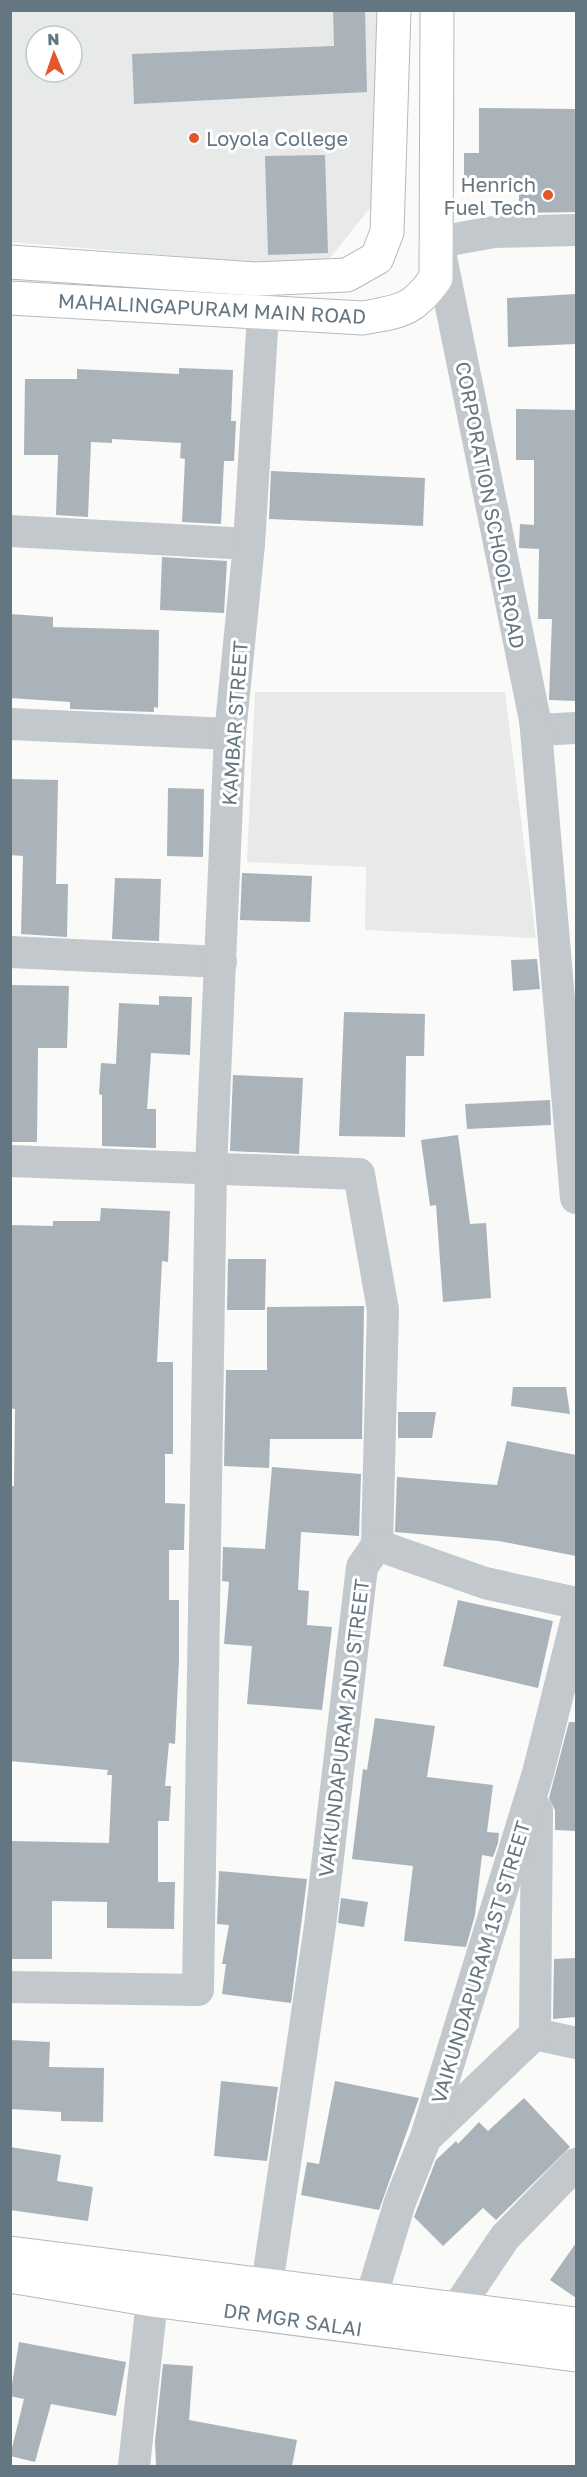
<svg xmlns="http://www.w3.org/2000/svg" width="587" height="2477" font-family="'Golos Text',sans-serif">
<rect width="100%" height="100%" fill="#fafaf8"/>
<g fill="#e8e9e9" fill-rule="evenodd">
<path d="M 10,11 L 381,11 L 374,203 L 322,268 L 11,242 ZM 36,36 L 72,36 L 72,72 L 36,72 Z"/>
<polygon points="255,692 505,692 536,938 365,930 366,867 247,862"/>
</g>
<g fill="#aab3b9">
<polygon points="333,10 365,10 367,92 134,104 132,54 334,46"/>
<polygon points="479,108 576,109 576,212 519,213 519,178 464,178 464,153 479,153"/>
<polygon points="325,155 328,253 268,255 265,156"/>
<polygon points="576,294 576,344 508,347 507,298"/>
<polygon points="179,368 233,370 231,421 236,421 234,461 224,461 221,524 182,522 185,459 180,458 181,443 112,439 112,443 91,442 88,517 56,515 58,455 24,455 25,379 77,379 77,369 179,374"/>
<polygon points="516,409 576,410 576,701 549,700 552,619 538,619 539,549 519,548 520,524 534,525 534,460 516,460"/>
<polygon points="271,471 425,478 423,526 269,519"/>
<polygon points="162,557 227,561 224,613 160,610"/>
<polygon points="10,614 53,617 53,627 159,630 158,708 154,707 154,712 70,709 70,702 10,698"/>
<polygon points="11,779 58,780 56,884 68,884 67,937 21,934 23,856 10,855"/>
<polygon points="168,788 204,789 203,857 167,856"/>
<polygon points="242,873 312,876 310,922 240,920"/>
<polygon points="115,878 161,879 159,941 112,939"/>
<polygon points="537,959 540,989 513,991 511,960"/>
<polygon points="10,985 69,986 67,1048 38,1048 37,1142 10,1142"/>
<polygon points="159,996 192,997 190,1055 151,1053 147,1109 156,1109 156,1148 102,1146 102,1095 99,1094 101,1063 116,1064 119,1003 159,1005"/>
<polygon points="344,1012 425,1014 424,1056 406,1056 405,1137 339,1136"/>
<polygon points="233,1075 303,1078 299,1154 230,1151"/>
<polygon points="550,1100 551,1125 467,1129 465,1104"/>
<polygon points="458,1135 470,1224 486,1223 491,1298 443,1302 436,1205 430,1206 421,1140"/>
<polygon points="101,1208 170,1211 168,1262 162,1261 157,1362 173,1362 173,1454 165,1454 165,1503 185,1504 184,1550 169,1550 169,1600 179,1600 179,1660 175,1744 169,1743 165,1786 171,1786 169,1821 158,1821 158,1882 175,1882 174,1929 107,1928 107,1902 52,1901 52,1959 10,1959 10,1841 109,1843 112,1775 107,1775 108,1770 10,1761 10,1486 14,1486 15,1409 10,1408 10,1225 53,1226 53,1221 100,1221"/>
<polygon points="228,1259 266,1259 265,1310 227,1310"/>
<polygon points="364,1306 362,1439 270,1439 269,1468 224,1466 226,1370 267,1370 267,1307"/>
<polygon points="513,1387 566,1387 570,1414 511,1406"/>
<polygon points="398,1412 436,1412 432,1438 398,1438"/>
<polygon points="507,1441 576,1455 576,1556 499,1541 395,1532 397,1477 497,1485"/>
<polygon points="272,1467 361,1474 359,1536 301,1532 298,1590 309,1591 307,1625 332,1627 322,1710 247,1704 252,1646 224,1644 229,1582 222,1581 223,1547 265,1549"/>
<polygon points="458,1600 553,1621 538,1688 443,1666"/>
<polygon points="375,1718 435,1726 427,1777 493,1785 487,1832 499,1833 498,1843 493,1857 482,1855 475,1915 466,1947 404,1941 413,1866 352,1859 363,1769 367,1770"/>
<polygon points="569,1722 576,1722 576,1831 555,1830 555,1810 549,1798"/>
<polygon points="219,1871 307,1879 291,2003 222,1994 226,1964 222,1964 229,1925 217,1924"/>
<polygon points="341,1898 368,1902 364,1927 338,1923"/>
<polygon points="576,1958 576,2017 553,2019 554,1959"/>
<polygon points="10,2040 50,2042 49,2067 104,2068 103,2122 61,2121 61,2112 10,2109"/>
<polygon points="221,2081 278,2087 267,2161 214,2156"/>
<polygon points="335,2081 419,2098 379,2210 301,2195 307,2162 319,2164"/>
<polygon points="524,2098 570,2147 496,2220 483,2208 443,2246 414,2217 436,2160 456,2141 458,2144 479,2122 488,2131"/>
<polygon points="10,2147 61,2155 57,2181 93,2187 88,2221 10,2210"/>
<polygon points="576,2243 576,2298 550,2280"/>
<polygon points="19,2342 126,2362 116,2416 51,2404 35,2462 10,2456 24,2399 10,2396"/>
<polygon points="163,2364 193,2366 189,2420 297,2440 292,2466 156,2466 155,2441"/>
</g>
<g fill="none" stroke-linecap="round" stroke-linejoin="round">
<g stroke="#b3babf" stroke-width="35">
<g id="secondary">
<polyline points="10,262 255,279 347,275 377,258 387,232 394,10"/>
<path d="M 10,298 L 363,318 C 401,311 413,311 436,278 L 437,10"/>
</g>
</g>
<g stroke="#b5babe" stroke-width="35">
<g id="primary">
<polyline points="10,2253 576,2324"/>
<polyline points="10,2276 152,2300 576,2355"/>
</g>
</g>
<g stroke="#c3c8cc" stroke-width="32">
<polyline points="576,230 494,232 438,242 537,730 576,728"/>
<polyline points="10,531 249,544"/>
<polyline points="535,719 576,1198"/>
<polyline points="10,724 230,734"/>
<polyline points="10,952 221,962"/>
<polyline points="10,1161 359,1174 383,1310 377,1545 362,1567 320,1926 267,2285"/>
<polyline points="377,1545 485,1583 576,1603"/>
<polyline points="10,1987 198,1990 211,1167 230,734 249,544 263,314 261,286"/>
<polyline points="535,2034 576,2043"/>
<polyline points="427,2137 535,2034 537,1810"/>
<polyline points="371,2298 400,2202 426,2137 538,1773 576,1622"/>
<polyline points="456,2310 505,2237 576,2164"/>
<polyline points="134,2466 152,2300"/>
</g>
<use href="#secondary" stroke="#fff" stroke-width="33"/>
<use href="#primary" stroke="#fff" stroke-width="33"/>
</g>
<g fill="#e4572e" stroke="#fff" stroke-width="2">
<circle cx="194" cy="138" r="6"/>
<circle cx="548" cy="195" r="6"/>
</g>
<g text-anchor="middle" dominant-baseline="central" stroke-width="6" stroke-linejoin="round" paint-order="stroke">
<g font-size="20" fill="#657683" stroke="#fff" text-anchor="start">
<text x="206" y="138">Loyola College</text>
<text x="536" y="184" text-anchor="end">Henrich<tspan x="536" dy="23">Fuel Tech</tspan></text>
</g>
<g font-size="20" fill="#657683" stroke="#fff">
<text transform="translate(212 308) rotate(3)">MAHALINGAPURAM MAIN ROAD</text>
<text transform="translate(491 505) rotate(79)">CORPORATION SCHOOL ROAD</text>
<text transform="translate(234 723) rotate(-86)">KAMBAR STREET</text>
<text transform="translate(343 1728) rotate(-83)">VAIKUNDAPURAM 2ND STREET</text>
<text transform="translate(480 1962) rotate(-73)">VAIKUNDAPURAM 1ST STREET</text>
<text transform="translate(293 2319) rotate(8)">DR MGR SALAI</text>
</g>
</g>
<rect width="587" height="2477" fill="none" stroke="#657683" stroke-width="24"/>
<g transform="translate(54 54) rotate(358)"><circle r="28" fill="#ffffff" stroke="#c1c8cd" stroke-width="1.5"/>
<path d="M0-4.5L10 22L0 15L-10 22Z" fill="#e4572e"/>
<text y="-9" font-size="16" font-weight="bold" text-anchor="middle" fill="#657683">N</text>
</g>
</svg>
